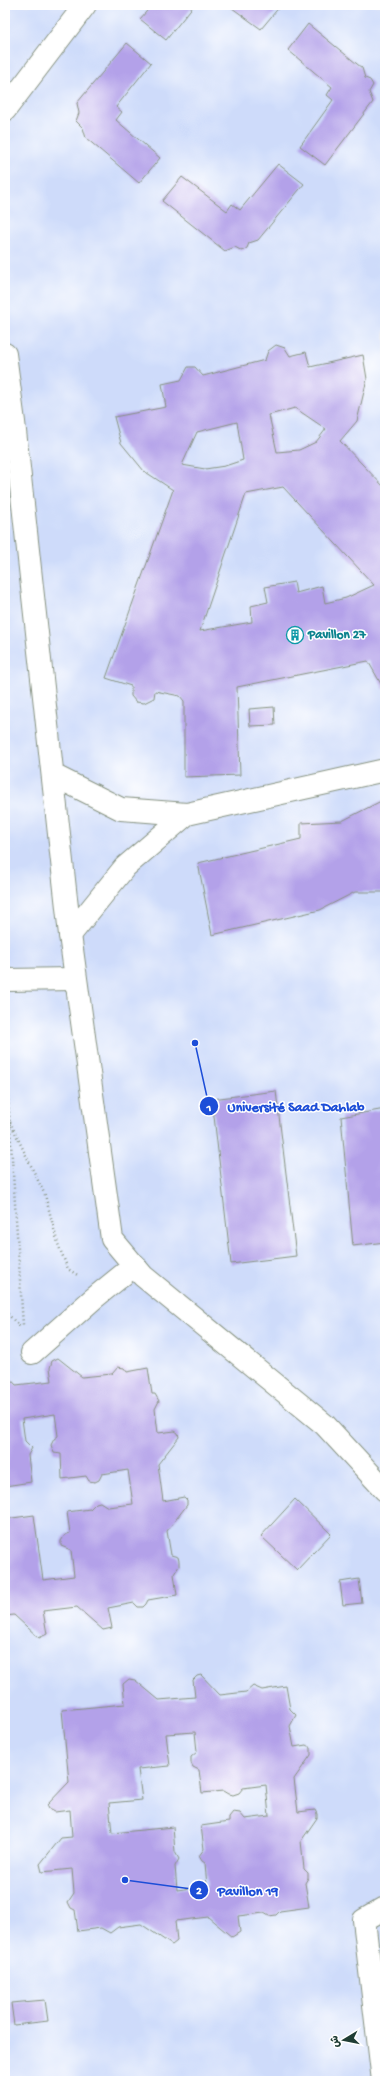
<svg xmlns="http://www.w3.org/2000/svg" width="390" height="2086" font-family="'Gochi Hand','Playpen Sans Arabic',sans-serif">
<rect width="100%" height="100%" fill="#fff"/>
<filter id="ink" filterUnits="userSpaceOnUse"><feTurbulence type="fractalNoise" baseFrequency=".025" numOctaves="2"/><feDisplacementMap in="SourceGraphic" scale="8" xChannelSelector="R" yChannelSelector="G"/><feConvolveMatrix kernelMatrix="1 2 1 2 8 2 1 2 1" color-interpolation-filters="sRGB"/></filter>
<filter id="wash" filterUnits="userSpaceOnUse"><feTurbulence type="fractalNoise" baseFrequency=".012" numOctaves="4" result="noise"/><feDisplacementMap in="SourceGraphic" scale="16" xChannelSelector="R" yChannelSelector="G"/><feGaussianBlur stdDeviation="0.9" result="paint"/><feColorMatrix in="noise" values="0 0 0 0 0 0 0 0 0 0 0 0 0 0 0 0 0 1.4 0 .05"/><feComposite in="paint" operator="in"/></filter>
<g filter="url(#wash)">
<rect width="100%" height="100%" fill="#eee8cd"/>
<rect fill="#cedbfa" x="5" y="5" width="380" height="2076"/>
<g id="blocks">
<g fill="#b3a1e9" fill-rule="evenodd">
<polygon points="152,5 194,5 166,40 140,19"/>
<polygon points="228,5 281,5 261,29"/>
<polygon points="308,24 362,68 365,78 370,80 373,85 369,92 373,102 325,165 300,146 333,100 327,95 332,87 288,50"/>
<polygon points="127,43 151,63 116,107 122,112 116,120 160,158 139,183 86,138 83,128 76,121 79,113 77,103"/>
<polygon points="278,164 304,184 258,240 249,243 247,248 242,251 235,247 225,251 162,201 182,177 227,211 232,204 240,210"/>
<path d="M 276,345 L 285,348 L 290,356 L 306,352 L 310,367 L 363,355 L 367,379 L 357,421 L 340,441 L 385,488 L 385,691 L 368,661 L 237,687 L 240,775 L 184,777 L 184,701 L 180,696 L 155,691 L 154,698 L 144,703 L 136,702 L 131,696 L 131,686 L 106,678 L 173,490 L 144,471 L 121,443 L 114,417 L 166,407 L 162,384 L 181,380 L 188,367 L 195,367 L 203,376 L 265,360 L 268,351 ZM 295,408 L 326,429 L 316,442 L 299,450 L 277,452 L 269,415 ZM 237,422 L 243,460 L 225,466 L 205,469 L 182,465 L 197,432 ZM 283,487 L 374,585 L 346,598 L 325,603 L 322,586 L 296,593 L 294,582 L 265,587 L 268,602 L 251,606 L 252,622 L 200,631 L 246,494 Z"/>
<polygon points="274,707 275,725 250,726 249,709"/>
<polygon points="383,800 385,806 385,892 355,892 320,910 212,935 198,863 301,839 301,823 342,821"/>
<polygon points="276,1091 296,1256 231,1264 212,1099"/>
<polygon points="385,1109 385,1242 353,1246 341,1117"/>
<polygon points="58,1358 82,1377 112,1374 118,1367 124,1368 127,1372 148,1368 152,1394 155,1394 159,1401 155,1409 158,1433 175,1431 178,1433 179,1437 158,1464 163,1501 184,1497 187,1500 187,1505 167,1531 171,1555 178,1557 179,1561 179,1566 174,1574 177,1595 148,1600 146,1604 143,1607 138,1607 134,1603 108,1608 112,1628 103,1630 77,1607 43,1611 47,1634 39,1638 14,1615 5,1616 5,1519 34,1515 43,1580 74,1576 71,1550 61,1546 61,1541 65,1535 70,1533 67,1512 90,1509 96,1503 100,1502 108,1507 133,1504 128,1470 102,1474 99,1480 95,1482 89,1481 86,1476 62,1479 61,1454 54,1453 51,1445 54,1439 58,1436 55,1414 22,1419 25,1441 32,1448 28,1455 31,1482 5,1486 5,1373 16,1385 52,1381 50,1368 52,1361"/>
<polygon points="295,1499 331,1534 297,1570 261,1536"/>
<polygon points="359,1579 362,1603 343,1605 340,1582"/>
<path d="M 201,1675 L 220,1695 L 246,1692 L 253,1686 L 262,1690 L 286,1686 L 290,1709 L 296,1715 L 290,1726 L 294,1747 L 306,1745 L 311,1748 L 311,1755 L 294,1779 L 298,1812 L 315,1810 L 317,1814 L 317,1818 L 301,1841 L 304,1869 L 308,1873 L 308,1878 L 305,1883 L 309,1907 L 280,1911 L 276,1915 L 269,1916 L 264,1913 L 238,1916 L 240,1932 L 232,1937 L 208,1917 L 175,1921 L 177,1941 L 172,1945 L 141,1924 L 118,1927 L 110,1933 L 101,1928 L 78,1931 L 75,1910 L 71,1908 L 68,1902 L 74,1893 L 72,1869 L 42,1872 L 40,1864 L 61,1838 L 72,1837 L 70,1810 L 55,1812 L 49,1809 L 47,1805 L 69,1782 L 62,1710 L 125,1704 L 123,1684 L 129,1679 L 135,1680 L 159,1700 L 195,1697 L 193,1680 L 197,1676 ZM 195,1732 L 197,1752 L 191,1757 L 191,1763 L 193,1767 L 199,1770 L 202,1793 L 223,1791 L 228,1794 L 233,1795 L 239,1793 L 243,1788 L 266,1785 L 269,1816 L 245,1819 L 240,1813 L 233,1812 L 229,1817 L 229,1822 L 201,1826 L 204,1849 L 199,1856 L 202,1861 L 205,1863 L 207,1886 L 177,1890 L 175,1866 L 179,1859 L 175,1852 L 173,1827 L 112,1833 L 109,1803 L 142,1800 L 138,1769 L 170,1766 L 166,1734 Z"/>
<polygon points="45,2000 48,2021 14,2025 11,2003"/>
</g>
</g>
</g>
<g filter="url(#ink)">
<use href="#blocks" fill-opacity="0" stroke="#869280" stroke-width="1"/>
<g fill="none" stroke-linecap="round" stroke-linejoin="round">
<g stroke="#869280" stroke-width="24">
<g id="minor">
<polyline points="5,110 85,5"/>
<polyline points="5,354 14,422 70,935 112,1239 143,1276 325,1425 385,1490"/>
<polyline points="53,775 121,809 187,814"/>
<polyline points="70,935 125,867 187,814 385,770"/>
<polyline points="5,980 75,979"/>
<polyline points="32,1353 93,1299 135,1265"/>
<polyline points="383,2081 364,1920 385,1908"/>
</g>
</g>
<g stroke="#869280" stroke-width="2.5" stroke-dasharray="1 3" stroke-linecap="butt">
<polyline points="5,1052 23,1325"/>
<polyline points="5,1116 9,1120 45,1195 58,1244 68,1269 79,1276"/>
<polyline points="5,1311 21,1328"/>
</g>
<use href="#minor" stroke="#fff" stroke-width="22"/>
</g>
</g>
<defs>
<g id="building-ring" transform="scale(0.9)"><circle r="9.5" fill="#fff" stroke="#0f9aa8" stroke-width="1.5"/><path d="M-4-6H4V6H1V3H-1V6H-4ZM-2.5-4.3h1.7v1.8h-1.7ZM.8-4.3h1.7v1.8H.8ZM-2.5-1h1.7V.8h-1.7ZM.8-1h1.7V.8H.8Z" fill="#0f9aa8"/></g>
</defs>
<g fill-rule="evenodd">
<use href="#building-ring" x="295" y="635"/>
</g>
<g text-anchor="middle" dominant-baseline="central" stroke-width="3" stroke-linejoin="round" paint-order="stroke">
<g font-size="13" font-weight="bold" fill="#0d838f" stroke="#fff" text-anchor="start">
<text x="308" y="635">Pavillon 27</text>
</g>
</g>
<path fill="none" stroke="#1d4ed8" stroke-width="1.5" d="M195 1043L209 1106M125 1880L199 1890"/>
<g fill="#1d4ed8" stroke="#fff" stroke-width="1.5">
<circle cx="195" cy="1043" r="4"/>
<circle cx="125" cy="1880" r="4"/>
<circle cx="209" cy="1106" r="10"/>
<circle cx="199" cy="1890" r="10"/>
</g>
<g font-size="12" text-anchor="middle" font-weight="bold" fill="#fff">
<text x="209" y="1111">1</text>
<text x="199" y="1894">2</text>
</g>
<g font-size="14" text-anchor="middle" font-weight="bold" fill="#1d4ed8" stroke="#fff" stroke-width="3" stroke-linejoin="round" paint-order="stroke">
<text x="296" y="1111">Université Saad Dahlab</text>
<text x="248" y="1895">Pavillon 19</text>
</g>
<rect width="390" height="2086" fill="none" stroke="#fff" stroke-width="20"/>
<g transform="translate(344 2040) rotate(260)" stroke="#ffffff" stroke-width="3" paint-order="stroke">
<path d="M0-3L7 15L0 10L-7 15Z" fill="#1f3d34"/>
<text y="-6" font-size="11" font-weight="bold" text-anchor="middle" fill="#1f3d34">ش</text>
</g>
</svg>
